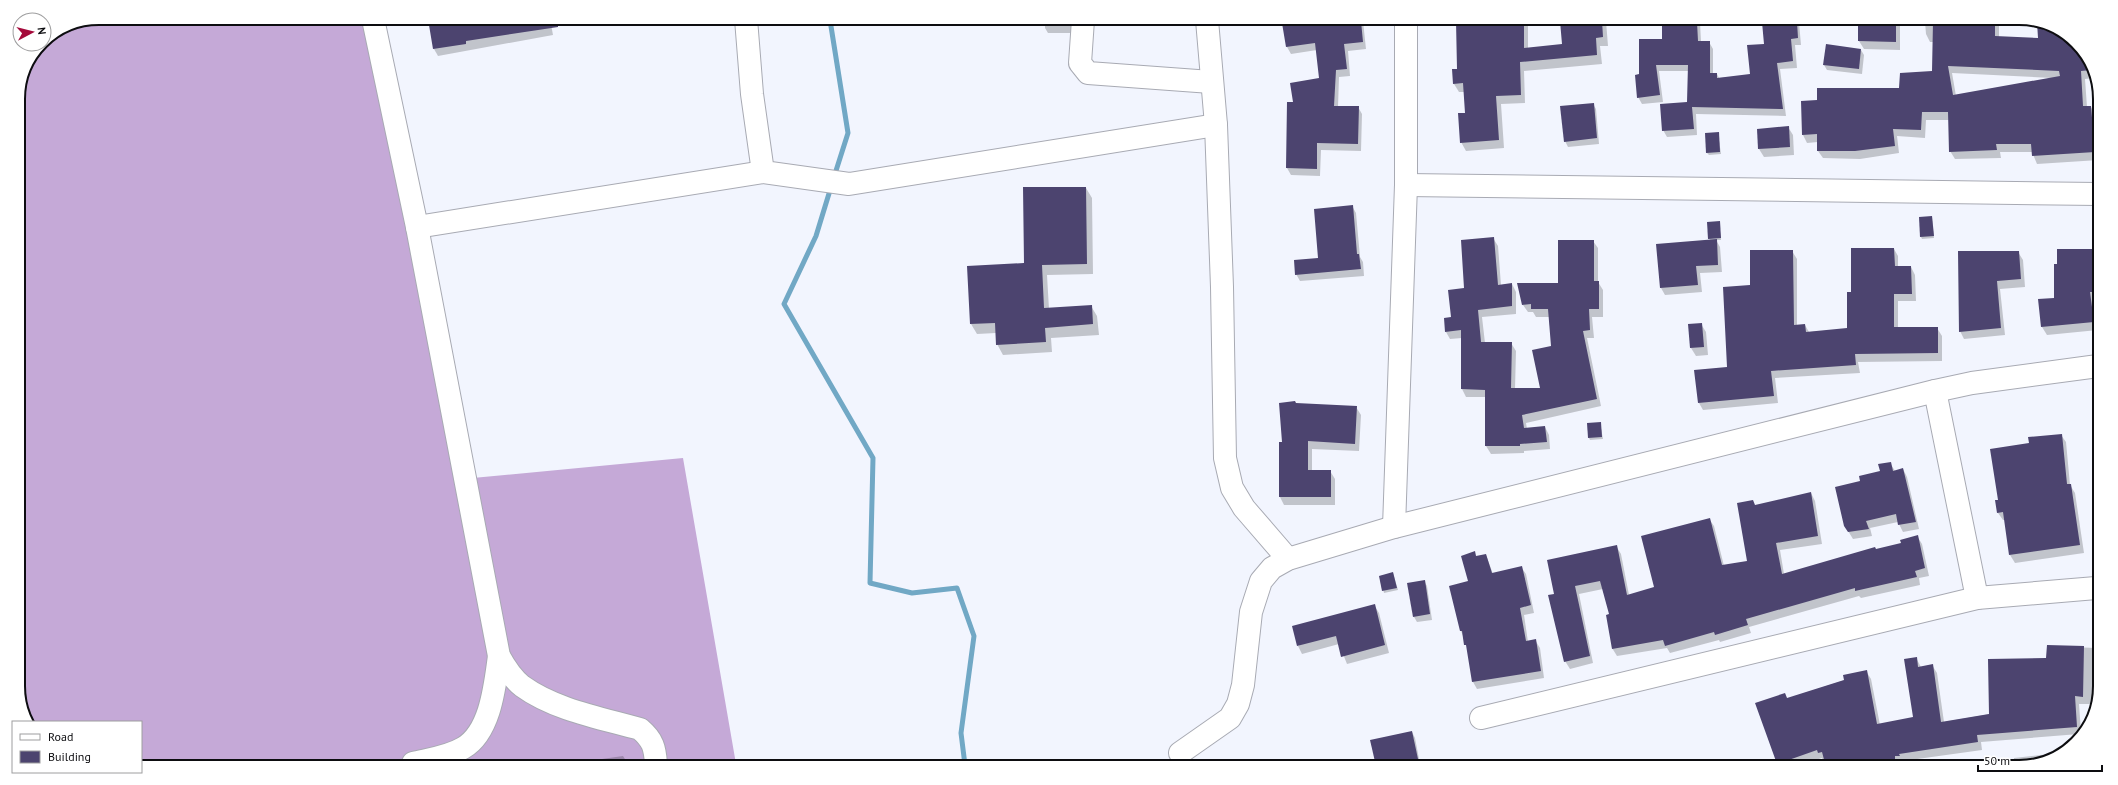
<svg xmlns="http://www.w3.org/2000/svg" width="2118" height="785" font-family="'PT Sans',sans-serif">
<rect width="100%" height="100%" fill="#f2f5fe"/>
<polygon fill="#c5a9d7" points="99,18 381,19 462,479 683,458 736,764 141,763 141,722 30,722 18,692 18,93 24,67 40,44 44,44 44,40 68,24"/>
<g fill="#0003" fill-rule="evenodd">
<polygon points="429,19 550,19 553,35 438,56 434,49"/>
<polygon points="657,19 689,19 689,20 659,23"/>
<polygon points="1045,20 1075,20 1073,33 1048,33 1045,28"/>
<polygon points="1302,21 1363,21 1366,49 1348,51 1350,76 1339,77 1338,107 1358,107 1362,114 1361,151 1321,150 1320,176 1291,175 1287,168 1320,79 1317,50 1291,54 1287,47 1283,24"/>
<polygon points="1457,21 1528,21 1528,49 1563,45 1561,21 1606,21 1608,46 1600,46 1602,64 1524,71 1525,103 1501,104 1504,148 1466,151 1461,142 1466,114 1464,92 1459,92 1454,84 1458,70"/>
<polygon points="1663,21 1700,22 1701,42 1709,42 1713,49 1713,74 1717,74 1719,78 1751,75 1766,45 1763,22 1799,22 1801,45 1795,45 1797,68 1780,69 1786,116 1696,114 1697,135 1667,137 1663,130 1688,103 1689,71 1659,71 1663,102 1642,104 1638,97 1640,75 1663,40"/>
<polygon points="1859,22 1900,22 1900,50 1864,49 1859,41"/>
<path d="M 1925,22 L 1999,22 L 1999,37 L 2084,50 L 2094,78 L 2085,79 L 2087,107 L 2091,107 L 2095,115 L 2099,160 L 2037,164 L 2032,152 L 2000,152 L 2001,158 L 1955,159 L 1950,151 L 1949,120 L 1926,120 L 1925,138 L 1897,136 L 1899,153 L 1860,159 L 1823,158 L 1818,151 L 1818,142 L 1807,143 L 1803,135 L 1818,101 L 1900,89 L 1933,72 L 1934,42 L 1930,42 L 1926,34 ZM 1952,73 L 2052,78 L 1956,96 Z"/>
<polygon points="1861,50 1864,55 1862,74 1827,70 1824,65"/>
<polygon points="1593,104 1596,109 1599,144 1568,147 1565,141"/>
<polygon points="1788,127 1793,135 1794,155 1764,157 1759,149"/>
<polygon points="1718,133 1721,154 1709,155 1707,153"/>
<polygon points="1086,188 1092,198 1093,274 1047,275 1049,309 1091,306 1097,316 1099,335 1051,338 1052,352 1003,355 997,344 996,333 977,334 971,324 1025,264"/>
<polygon points="1352,206 1356,213 1360,257 1363,262 1364,276 1300,281 1296,274 1319,259"/>
<polygon points="1932,217 1934,238 1922,239 1921,237"/>
<polygon points="1719,222 1721,240 1716,240 1720,247 1722,272 1700,273 1702,292 1665,295 1661,288 1657,245 1710,240 1709,238"/>
<polygon points="1493,238 1498,246 1501,285 1512,284 1516,292 1516,314 1482,317 1485,343 1511,343 1516,351 1515,389 1542,389 1552,346 1549,317 1536,317 1533,312 1528,312 1523,305 1559,284 1593,241 1598,248 1598,282 1603,290 1603,317 1592,317 1594,338 1587,338 1601,406 1526,423 1527,429 1545,427 1549,435 1550,449 1524,451 1524,453 1491,454 1486,446 1486,397 1466,397 1462,389 1462,338 1450,339 1446,332 1466,289"/>
<polygon points="1894,249 1898,256 1898,267 1911,267 1915,275 1916,301 1898,301 1898,328 1937,328 1942,336 1942,361 1858,362 1860,373 1775,378 1778,403 1703,410 1699,403 1728,368 1751,286 1792,251 1797,259 1797,326 1805,325 1809,332 1848,329 1852,293"/>
<polygon points="2092,250 2097,258 2098,300 2094,300 2098,330 2047,335 2042,327 2055,299"/>
<polygon points="2018,252 2023,260 2025,287 2000,289 2005,335 1964,339 1960,331"/>
<polygon points="1701,324 1706,332 1708,355 1696,356 1691,348"/>
<polygon points="1296,404 1356,407 1361,415 1359,451 1312,449 1312,471 1330,471 1335,479 1335,505 1284,505 1280,497 1283,443"/>
<polygon points="1600,423 1603,439 1590,440 1589,438"/>
<polygon points="2061,435 2066,442 2070,485 2075,493 2084,553 2015,563 2010,555 2005,520 2003,520 1998,513 1999,500"/>
<polygon points="1890,463 1895,471 1903,469 1907,477 1919,529 1903,532 1898,522 1870,528 1872,536 1853,539 1845,526 1861,481 1881,472"/>
<polygon points="1811,493 1815,501 1822,544 1780,550 1784,574 1902,544 1917,536 1922,544 1929,576 1919,578 1920,585 1861,598 1859,596 1749,627 1751,633 1720,642 1719,640 1670,653 1667,648 1617,656 1612,648 1610,615 1603,589 1579,594 1593,663 1570,669 1565,661 1556,595 1616,546 1621,554 1629,595 1655,588 1709,519 1714,526 1724,566 1748,562 1755,506"/>
<polygon points="1474,553 1477,557 1486,555 1493,574 1521,567 1526,574 1534,613 1524,615 1528,642 1535,640 1540,648 1544,678 1477,689 1473,682 1468,648 1461,631"/>
<polygon points="1393,573 1398,590 1384,593 1380,576"/>
<polygon points="1424,581 1427,586 1432,620 1417,622 1414,617"/>
<polygon points="1374,605 1379,613 1389,653 1347,664 1339,644 1302,654 1298,646"/>
<polygon points="2048,646 2096,648 2096,704 2079,704 2081,732 2079,734 1981,742 1982,750 1903,761 1904,763 1899,764 1899,767 1827,767 1825,760 1823,761 1822,758 1797,766 1779,766 1757,704 1785,694 1787,699 1845,680 1866,671 1871,679 1880,725 1914,718 1916,658 1921,667 1932,665 1937,673 1944,722 1990,714 2047,659"/>
<polygon points="1412,732 1415,738 1420,764 1377,766"/>
<polygon points="2050,754 2052,757 2020,767 1988,767 2014,764 2014,758"/>
<polygon points="623,756 628,764 567,764"/>
</g>
<g fill="none" stroke-linecap="round" stroke-linejoin="round">
<g stroke="#71a8c5" stroke-width="5">
<polyline points="830,20 848,133 834,177"/>
<polyline points="831,187 816,236 784,304 873,458 870,583 912,593 957,588 974,636 961,733 965,765"/>
</g>
</g>
<g fill="#4c446f" fill-rule="evenodd">
<polygon points="428,19 558,19 558,27 466,41 466,44 433,49"/>
<polygon points="1295,21 1361,21 1363,42 1344,44 1347,69 1336,70 1334,106 1359,106 1358,144 1317,143 1317,169 1286,168 1287,102 1293,102 1290,83 1319,78 1315,43 1286,47 1282,23"/>
<polygon points="1456,21 1524,21 1524,48 1562,44 1560,21 1602,21 1603,37 1596,38 1597,55 1520,62 1521,95 1496,96 1499,140 1460,143 1458,113 1465,113 1463,83 1453,84 1452,69 1457,69"/>
<polygon points="1662,21 1697,22 1698,41 1710,41 1710,73 1717,73 1717,78 1750,74 1747,45 1764,44 1762,22 1797,22 1798,38 1791,39 1793,61 1777,63 1783,109 1692,107 1694,129 1662,131 1660,104 1687,102 1688,65 1656,65 1660,95 1637,98 1635,75 1639,74 1639,39 1662,39"/>
<polygon points="1858,22 1896,22 1896,42 1858,41"/>
<path d="M 1933,22 L 1995,22 L 1995,36 L 2038,38 L 2037,22 L 2046,22 L 2084,50 L 2091,70 L 2081,71 L 2083,106 L 2091,106 L 2095,152 L 2032,156 L 2031,144 L 1996,144 L 1997,150 L 1949,152 L 1948,112 L 1922,112 L 1921,130 L 1893,129 L 1895,146 L 1855,151 L 1817,151 L 1817,134 L 1802,135 L 1801,101 L 1817,100 L 1817,88 L 1899,88 L 1900,73 L 1932,71 ZM 1948,66 L 2059,71 L 2060,76 L 1953,95 Z"/>
<polygon points="1826,44 1861,49 1859,69 1823,65"/>
<polygon points="1594,103 1597,138 1564,142 1560,106"/>
<polygon points="1789,126 1790,147 1758,149 1757,129"/>
<polygon points="1719,132 1720,152 1706,153 1705,133"/>
<polygon points="1023,187 1086,187 1087,264 1042,265 1044,308 1092,305 1093,324 1045,328 1046,342 996,345 995,323 970,324 967,266 1024,263"/>
<polygon points="1353,205 1357,254 1359,254 1361,269 1295,275 1294,260 1318,258 1314,209"/>
<polygon points="1932,216 1934,236 1920,237 1919,217"/>
<polygon points="1720,221 1721,238 1708,239 1707,222"/>
<polygon points="1494,237 1498,285 1512,283 1512,306 1478,310 1481,342 1512,342 1511,388 1540,388 1532,350 1551,346 1548,309 1531,309 1531,304 1522,305 1517,283 1558,283 1558,240 1594,240 1594,281 1599,281 1599,309 1589,309 1590,330 1583,331 1597,399 1522,415 1524,428 1545,426 1547,442 1520,444 1520,446 1485,446 1485,390 1461,389 1461,330 1445,332 1444,318 1451,317 1448,290 1464,288 1461,240"/>
<polygon points="1717,239 1718,265 1696,266 1698,285 1660,288 1656,244"/>
<polygon points="1851,248 1894,248 1895,266 1911,266 1912,294 1894,294 1894,327 1938,327 1938,353 1855,354 1856,365 1771,371 1774,396 1698,403 1694,370 1727,367 1723,287 1750,285 1750,250 1793,250 1794,325 1805,324 1806,332 1847,328 1847,292 1851,292"/>
<polygon points="2057,249 2093,249 2094,292 2090,292 2094,322 2041,327 2038,299 2054,298 2054,264 2057,264"/>
<polygon points="1958,251 2019,251 2021,279 1997,281 2001,328 1959,332"/>
<polygon points="1702,323 1704,347 1690,348 1688,324"/>
<polygon points="1295,401 1296,403 1357,406 1355,444 1308,441 1308,470 1331,470 1331,497 1279,497 1279,442 1282,442 1279,403"/>
<polygon points="1601,422 1602,437 1588,438 1587,423"/>
<polygon points="2062,434 2067,484 2071,484 2080,545 2009,555 2003,512 1997,513 1995,500 1998,500 1990,449 2029,443 2028,437"/>
<polygon points="1891,462 1893,471 1903,468 1916,522 1898,525 1896,514 1866,521 1869,529 1848,532 1844,526 1835,487 1860,481 1859,476 1880,471 1878,464"/>
<polygon points="1811,492 1818,536 1776,543 1782,574 1875,547 1876,549 1901,543 1900,540 1918,535 1925,568 1915,571 1917,577 1855,591 1855,588 1746,619 1748,625 1715,635 1714,632 1665,646 1663,640 1612,649 1606,615 1609,614 1600,581 1575,586 1590,656 1564,662 1548,595 1554,594 1547,560 1617,545 1627,595 1654,587 1641,536 1710,518 1722,565 1747,561 1737,503 1753,500 1755,505"/>
<polygon points="1475,551 1476,556 1486,554 1492,573 1522,566 1531,605 1520,608 1526,641 1536,639 1541,671 1472,682 1466,645 1464,645 1462,631 1460,631 1449,586 1468,581 1461,556"/>
<polygon points="1393,572 1397,588 1382,591 1379,576"/>
<polygon points="1425,580 1430,614 1413,617 1407,583"/>
<polygon points="1375,604 1385,645 1341,657 1336,636 1297,646 1292,626"/>
<polygon points="2047,645 2084,646 2083,697 2075,696 2077,727 1977,735 1978,742 1899,754 1900,756 1895,756 1895,760 1861,767 1826,767 1822,752 1818,753 1817,750 1777,764 1755,703 1785,693 1787,698 1844,680 1843,675 1867,670 1877,724 1913,717 1904,659 1917,657 1918,667 1933,664 1941,722 1989,714 1988,659 2046,658"/>
<polygon points="1412,731 1418,759 1386,766 1376,766 1370,740"/>
</g>
<g fill="none" stroke-linecap="round" stroke-linejoin="round">
<g stroke="#a8aab3" stroke-width="24">
<g id="minor">
<path d="M 373,19 L 417,227 L 499,656 C 505,667 512,678 522,686 C 555,710 601,718 640,729 C 653,740 655,748 656,764"/>
<polyline points="746,19 752,94 763,172 849,184 1216,125"/>
<polyline points="1083,20 1080,63 1088,73 1211,82"/>
<polyline points="1207,20 1216,125 1222,287 1225,458 1232,488 1244,508 1288,559"/>
<polyline points="1406,185 2099,194"/>
<polyline points="417,227 763,172"/>
<polyline points="1935,391 1977,598"/>
<polyline points="1394,527 1406,185 1406,21"/>
<polyline points="1481,718 1977,598 2096,588"/>
<polyline points="1180,753 1230,718 1238,704 1243,685 1251,612 1261,581 1272,568 1288,559 1394,527 1935,391 1972,383 2098,366"/>
<path d="M 413,763 C 430,759 448,757 463,748 C 491,732 495,684 499,656"/>
</g>
</g>
<use href="#minor" stroke="#fff" stroke-width="22"/>
</g>
<path d="M0 0H2118V785H0ZM99 25H2019A74 74 0 0 1 2093 99V686A74 74 0 0 1 2019 760H99A74 74 0 0 1 25 686V99A74 74 0 0 1 99 25Z" fill="#fff" fill-rule="evenodd"/>
<path fill="none" stroke="#0d0d10" stroke-width="2" d="M99 25H2019A74 74 0 0 1 2093 99V686A74 74 0 0 1 2019 760H99A74 74 0 0 1 25 686V99A74 74 0 0 1 99 25Z"/>
<rect x="12" y="721" width="130" height="52" fill="#ffffff" stroke="#9e9e9f"/>
<rect x="20" y="734" width="20" height="6" fill="#ffffff" stroke="#9e9e9f"/>
<text x="48" y="741" font-size="12" fill="#0d0d10">Road</text>
<rect x="20" y="751" width="20" height="12" fill="#4c446f" stroke="#9e9e9f"/>
<text x="48" y="761" font-size="12" fill="#0d0d10">Building</text>
<g transform="translate(32 32) rotate(83)"><circle r="19" fill="#ffffff" stroke="#9e9e9f"/>
<path d="M0-3L7 15L0 10L-7 15Z" fill="#a50a3b"/>
<text y="-6" font-size="11" font-weight="bold" text-anchor="middle" fill="#0d0d10">N</text>
</g>
<path d="M1978 765v6h124v-6" fill="none" stroke="#0d0d10" stroke-width="2"/>
<text x="1984" y="765" font-size="12" fill="#0d0d10" stroke="#ffffff" stroke-width="3" paint-order="stroke">50 m</text>
</svg>
